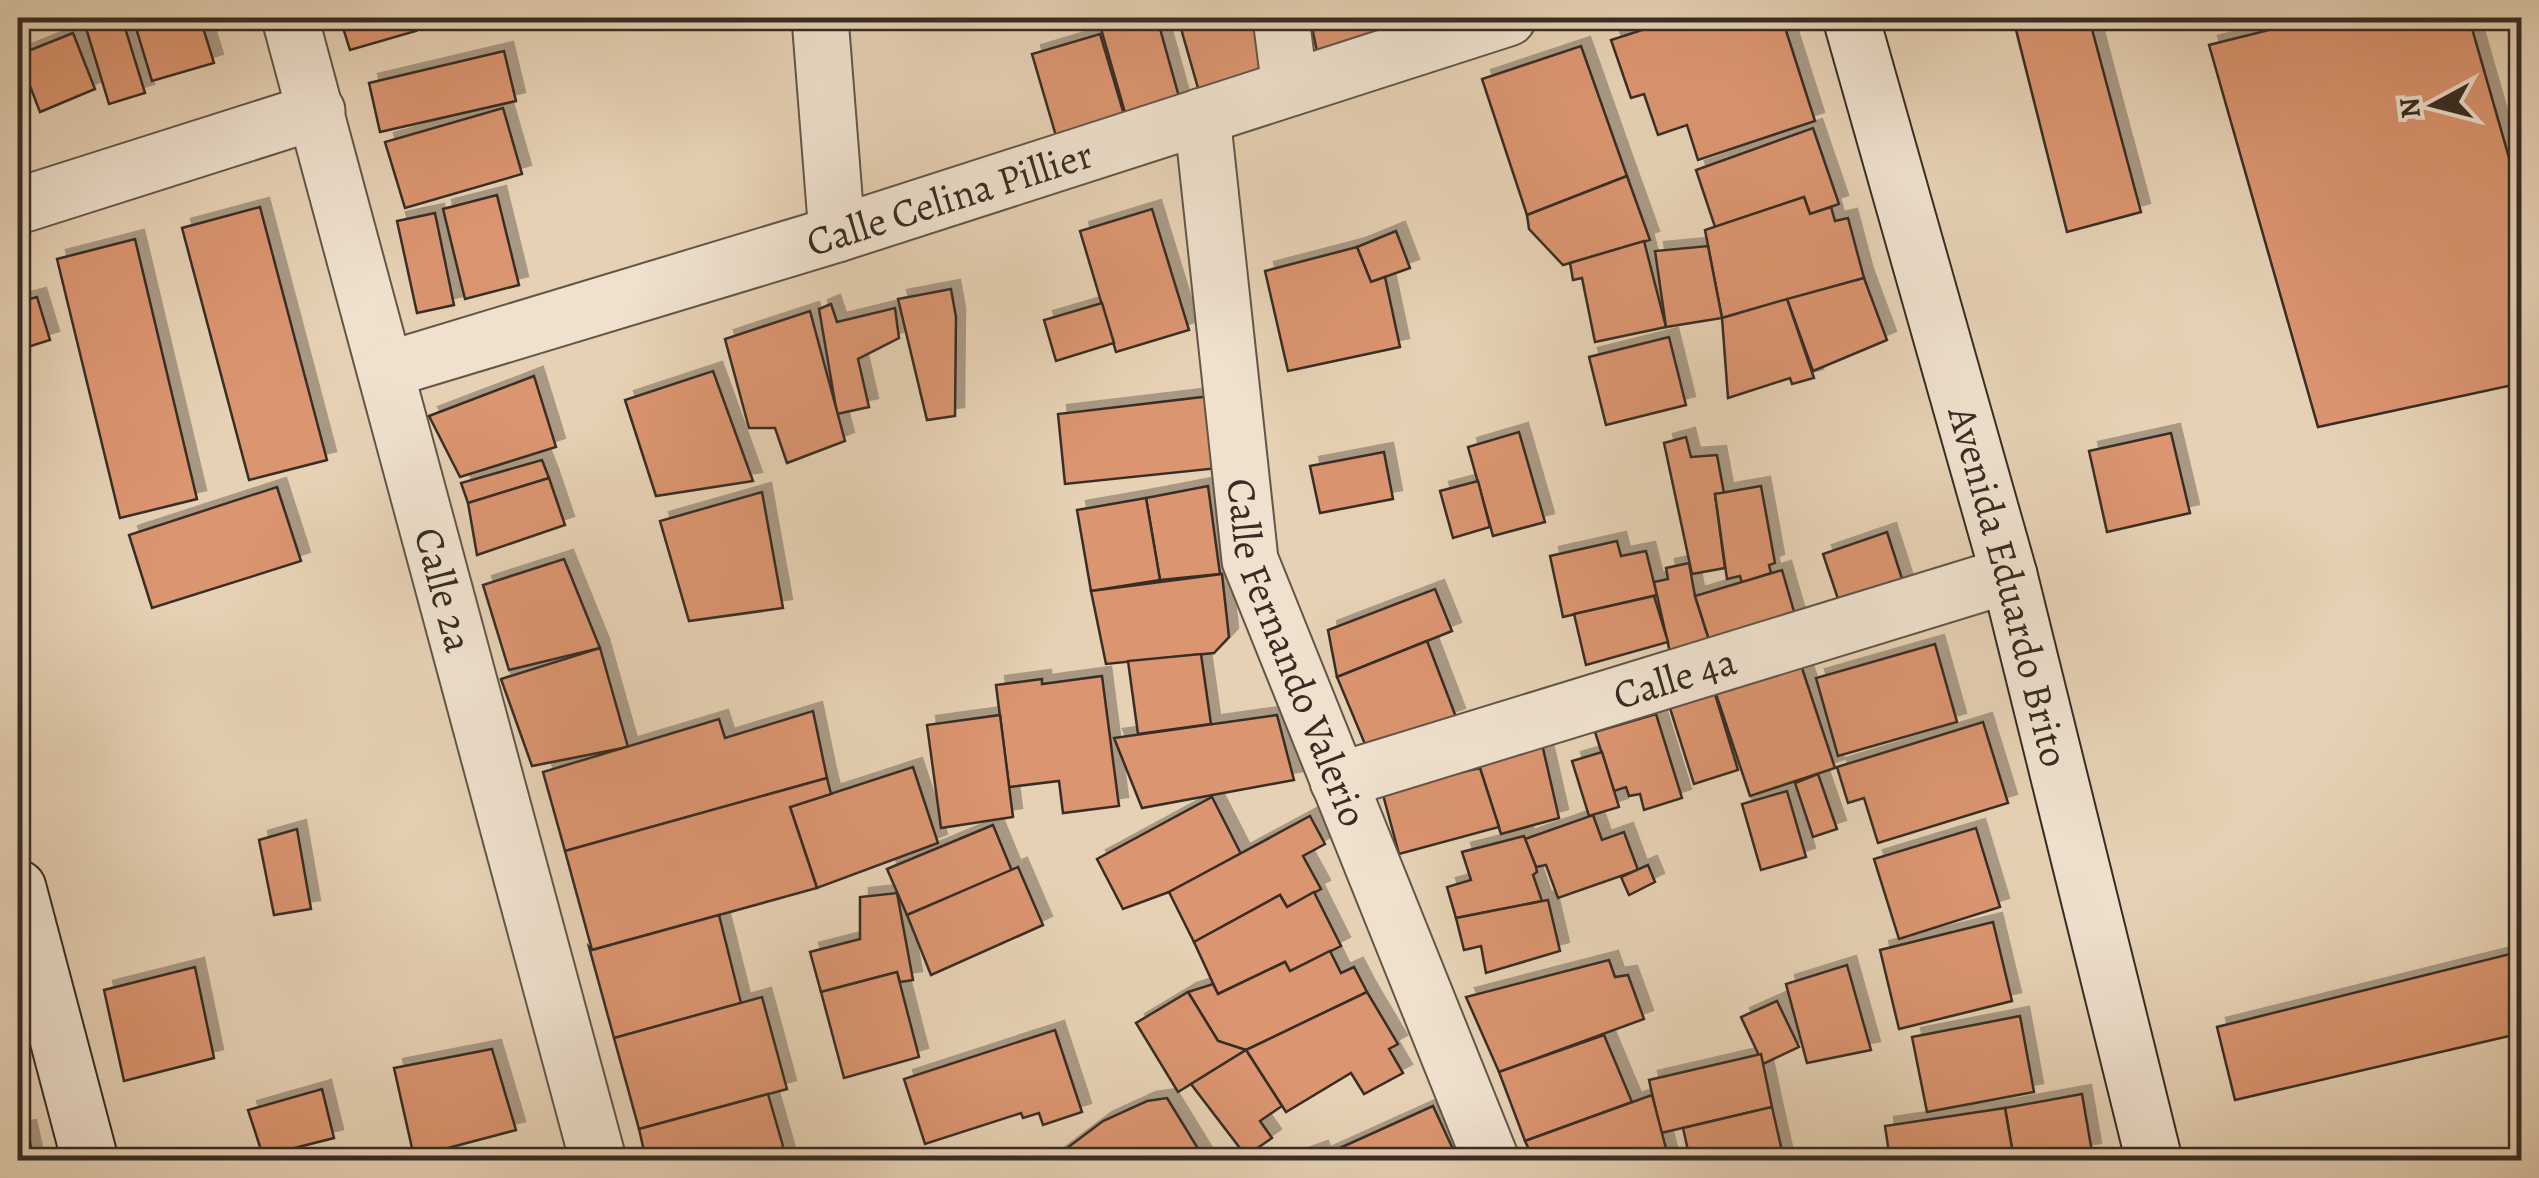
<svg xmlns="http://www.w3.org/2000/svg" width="2539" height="1178" font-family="Alegreya,serif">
<defs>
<filter id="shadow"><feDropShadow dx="9" dy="-9" stdDeviation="0" flood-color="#0004"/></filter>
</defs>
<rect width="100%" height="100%" fill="#e6d1b4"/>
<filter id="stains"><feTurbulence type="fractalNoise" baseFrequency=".002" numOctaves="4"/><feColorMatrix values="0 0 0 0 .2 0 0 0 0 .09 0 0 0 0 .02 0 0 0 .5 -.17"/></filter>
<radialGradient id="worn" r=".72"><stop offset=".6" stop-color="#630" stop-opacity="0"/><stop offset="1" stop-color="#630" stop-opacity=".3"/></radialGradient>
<g fill="#db9570" stroke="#372d25" stroke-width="2.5" filter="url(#shadow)">
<polygon points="83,18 122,18 145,93 109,104"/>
<polygon points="133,18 200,18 214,63 152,81"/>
<polygon points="340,18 412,18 416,31 350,50"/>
<polygon points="1098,18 1157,18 1181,104 1128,123"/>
<polygon points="1178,18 1271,18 1280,71 1200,95"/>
<polygon points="1310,18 1384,18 1390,37 1318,56"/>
<polygon points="1384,18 1467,18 1390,37"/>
<polygon points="1679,18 1782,18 1815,121 1698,160 1687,125 1658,135 1644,94 1631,98 1611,40"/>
<polygon points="2013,18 2089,18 2141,212 2067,232"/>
<polygon points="2317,18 2469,18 2522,203 2522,383 2318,427 2209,45"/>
<polygon points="73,33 95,89 40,112 18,55"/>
<polygon points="1100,34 1125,118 1056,136 1032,54"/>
<polygon points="1581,46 1627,176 1527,215 1482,79"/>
<polygon points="504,51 516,101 380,132 369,83"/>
<polygon points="503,108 522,174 405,208 385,142"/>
<polygon points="1813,128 1839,204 1810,214 1804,197 1715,227 1696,170"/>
<polygon points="1627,176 1650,240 1563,265 1529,229 1527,215"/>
<polygon points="497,195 519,285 465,299 443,209"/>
<polygon points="1804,197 1810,214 1831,207 1835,221 1848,218 1864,278 1722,318 1705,230"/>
<polygon points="260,207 327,460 249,480 182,228"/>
<polygon points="1152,209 1189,330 1116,352 1080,231"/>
<polygon points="435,213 454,305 417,313 397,221"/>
<polygon points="1396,231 1410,268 1371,282 1357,247"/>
<polygon points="135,239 197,499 120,518 57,259"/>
<polygon points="1644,241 1666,327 1595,342 1582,278 1573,280 1570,263"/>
<polygon points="1708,246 1722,318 1666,327 1655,251"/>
<polygon points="1357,247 1371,282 1385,277 1400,347 1288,371 1265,271"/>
<polygon points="1864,278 1887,340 1813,371 1787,299"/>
<polygon points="951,289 956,317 955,416 927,420 898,299"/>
<polygon points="37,297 50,340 18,350 18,302"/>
<polygon points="1787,299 1814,378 1792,384 1790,378 1728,398 1722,318"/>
<polygon points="1102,303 1114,343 1056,361 1044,320"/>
<polygon points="831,304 837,322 895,308 899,338 858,359 869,407 837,414 819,309"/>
<polygon points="810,311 845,441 787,463 775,428 749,428 725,339"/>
<polygon points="1669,337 1686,405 1606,425 1589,357"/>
<polygon points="713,371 753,481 656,496 625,400"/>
<polygon points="534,376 556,447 460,477 429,416"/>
<polygon points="1211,396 1219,468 1065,484 1058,414"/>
<polygon points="1519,432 1545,522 1493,536 1468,447"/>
<polygon points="2171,433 2190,513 2107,532 2089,451"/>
<polygon points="1686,437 1691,457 1717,455 1724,493 1715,494 1725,568 1692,574 1664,443"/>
<polygon points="1384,452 1393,499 1320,513 1310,466"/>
<polygon points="542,460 549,478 468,503 461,483"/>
<polygon points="549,478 565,525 477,555 468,503"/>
<polygon points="1478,481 1490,527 1453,538 1440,491"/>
<polygon points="1208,486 1220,574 1160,580 1146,498"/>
<polygon points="1761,486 1775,563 1769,565 1771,573 1742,583 1740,576 1727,579 1715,494"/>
<polygon points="277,487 301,561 152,608 129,535"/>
<polygon points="762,492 783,608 689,621 660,521"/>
<polygon points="1146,498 1160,580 1091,591 1077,510"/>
<polygon points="1887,532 1905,588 1842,611 1823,554"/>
<polygon points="1617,541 1621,556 1646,551 1657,595 1563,617 1550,556"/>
<polygon points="564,559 600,648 509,670 483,585"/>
<polygon points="1689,563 1695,596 1711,646 1671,657 1654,582 1668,579 1666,568"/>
<polygon points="1782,570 1797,622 1711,646 1695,596"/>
<polygon points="1222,574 1229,637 1214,653 1106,664 1091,591"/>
<polygon points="1435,589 1452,631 1337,677 1328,630"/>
<polygon points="1654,596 1668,642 1586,665 1574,614"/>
<polygon points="1427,641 1456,717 1367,749 1337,677"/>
<polygon points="1935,644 1957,722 1838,756 1816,678"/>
<polygon points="600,648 628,747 532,766 501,679"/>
<polygon points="1201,654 1211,724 1138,734 1128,661"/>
<polygon points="1800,662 1835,768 1750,796 1715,691"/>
<polygon points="1102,676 1119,806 1063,813 1059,781 1009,787 996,685 1042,679 1042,684"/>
<polygon points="1714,691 1738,770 1694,784 1669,705"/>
<polygon points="813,711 827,778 565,851 543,772 719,719 725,738"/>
<polygon points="1656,714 1682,798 1644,810 1640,794 1629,796 1626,787 1614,791 1595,732"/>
<polygon points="1000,715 1013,817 941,828 927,725"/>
<polygon points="1277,715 1294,780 1142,808 1114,738"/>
<polygon points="1983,722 2008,803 1878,843 1864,798 1848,803 1837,767"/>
<polygon points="1542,744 1559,818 1501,834 1478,763"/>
<polygon points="1602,752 1619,807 1589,816 1572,761"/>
<polygon points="913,767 938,843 817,888 790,807"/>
<polygon points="1480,768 1499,827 1399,854 1382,791"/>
<polygon points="1818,774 1837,829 1813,837 1795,783"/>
<polygon points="827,778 831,794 790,807 817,888 592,950 565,851"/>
<polygon points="1787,791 1806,857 1761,870 1742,804"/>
<polygon points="1212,797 1241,854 1169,892 1123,909 1097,859"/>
<polygon points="1593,815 1602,840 1624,832 1638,870 1558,898 1546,865 1536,867 1525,839"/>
<polygon points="1310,816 1325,844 1303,856 1321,889 1287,907 1280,895 1194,942 1169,892"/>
<polygon points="993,825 1012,871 907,915 887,869"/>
<polygon points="1976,828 2000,907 1899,939 1874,859"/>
<polygon points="297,829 311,909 274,915 259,840"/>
<polygon points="1524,836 1536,867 1537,872 1533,875 1542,901 1456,918 1447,887 1471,880 1462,852"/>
<polygon points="1648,865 1655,882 1629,895 1621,877"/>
<polygon points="1018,867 1043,925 931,975 907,915"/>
<polygon points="1314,892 1341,946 1290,971 1285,962 1218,994 1194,942 1280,895 1287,907"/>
<polygon points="897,893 913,980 900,982 897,972 821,992 810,952 860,939 860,897"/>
<polygon points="1548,900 1560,951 1486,973 1481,946 1464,950 1456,918"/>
<polygon points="719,915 741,1003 614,1038 589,947 592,950"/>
<polygon points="1993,922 2012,1001 1899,1029 1880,950"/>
<polygon points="1330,951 1341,973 1354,967 1367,992 1246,1050 1218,1041 1188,992 1213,984 1218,994 1285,962 1290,971"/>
<polygon points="2522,951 2522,1033 2235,1100 2217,1027"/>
<polygon points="1609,960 1615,977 1628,975 1644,1019 1499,1072 1466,997"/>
<polygon points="1847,965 1871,1050 1807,1063 1786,984"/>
<polygon points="195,967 214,1058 124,1081 104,990"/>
<polygon points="897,972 919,1057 844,1078 821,992"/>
<polygon points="1188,992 1218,1041 1246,1050 1178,1092 1136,1023"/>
<polygon points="1367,992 1398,1044 1389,1049 1403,1073 1364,1094 1351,1073 1286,1112 1246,1050"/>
<polygon points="762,997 787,1089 639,1129 614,1038"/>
<polygon points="1777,1001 1799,1047 1763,1064 1741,1017"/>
<polygon points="2020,1016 2034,1092 1927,1112 1912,1037"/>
<polygon points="1055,1030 1082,1112 1043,1125 1039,1113 1023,1118 1021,1113 925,1144 904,1079"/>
<polygon points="1604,1035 1632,1102 1525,1141 1499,1072"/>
<polygon points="492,1049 516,1130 414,1157 394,1068"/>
<polygon points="1246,1050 1282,1106 1260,1121 1272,1138 1246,1156 1191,1084"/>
<polygon points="1761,1054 1772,1107 1661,1133 1649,1080"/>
<polygon points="322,1089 334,1138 263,1156 248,1110"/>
<polygon points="768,1094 787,1160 646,1160 639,1129"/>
<polygon points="2082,1094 2092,1152 2042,1160 2014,1160 2005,1108"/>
<polygon points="1652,1095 1669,1160 1534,1160 1525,1141"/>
<polygon points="1167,1098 1205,1160 1055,1160 1055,1157 1103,1121 1147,1101"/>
<polygon points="1433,1106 1458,1160 1323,1160 1322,1156"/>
<polygon points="1772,1107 1784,1160 1702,1160 1700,1153 1689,1155 1683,1128"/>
<polygon points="2005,1108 2014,1160 1890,1160 1885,1126"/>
<polygon points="27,1129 33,1156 18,1160 18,1131"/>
<polygon points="1319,1150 1323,1160 1291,1160"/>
</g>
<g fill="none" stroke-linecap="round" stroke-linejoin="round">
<g stroke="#635649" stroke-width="59">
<g id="street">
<path id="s1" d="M 290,18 L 598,1160"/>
<polyline points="820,18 837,234"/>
<polyline points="1281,18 1290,88"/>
<path id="s2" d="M 1202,116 L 1250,560 L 1491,1160"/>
<polyline points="18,206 317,111"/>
<path id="s3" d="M 387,370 L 837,234 L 1508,18"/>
<path id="s4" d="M 1338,781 L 2009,575"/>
</g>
</g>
<g stroke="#372d25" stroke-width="59">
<g id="secondary">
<path id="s5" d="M 1851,18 L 2009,575 L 2154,1160"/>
<polyline points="18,888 90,1160"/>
</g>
</g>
<use href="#street" stroke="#efe1ce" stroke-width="55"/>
<use href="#secondary" stroke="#efe1ce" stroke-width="55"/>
</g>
<g text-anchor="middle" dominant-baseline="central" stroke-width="8" stroke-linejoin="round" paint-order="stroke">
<g font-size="40" fill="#372d25" stroke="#efe1ce">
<text stroke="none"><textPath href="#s3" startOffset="588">Calle Celina Pillier</textPath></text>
<text stroke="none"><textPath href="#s5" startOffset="590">Avenida Eduardo Brito</textPath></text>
<text stroke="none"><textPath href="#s1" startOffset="592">Calle 2a</textPath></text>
<text stroke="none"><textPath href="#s2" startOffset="548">Calle Fernando Valerio</textPath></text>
<text stroke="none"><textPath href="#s4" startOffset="352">Calle 4a</textPath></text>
</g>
</g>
<rect width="2539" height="1178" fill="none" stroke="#e6d1b4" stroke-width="60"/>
<rect x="20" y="20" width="2499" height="1138" fill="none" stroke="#372d25" stroke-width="5"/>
<rect x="30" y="30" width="2479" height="1118" fill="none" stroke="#372d25" stroke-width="2.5"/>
<g transform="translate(2434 105) rotate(263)" stroke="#efe1ce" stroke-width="8" paint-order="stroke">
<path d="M0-8L18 38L0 25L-18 38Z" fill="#372d25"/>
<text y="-15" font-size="28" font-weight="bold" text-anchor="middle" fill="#372d25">N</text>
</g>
<rect width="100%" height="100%" filter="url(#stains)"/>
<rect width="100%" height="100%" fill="url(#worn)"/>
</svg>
